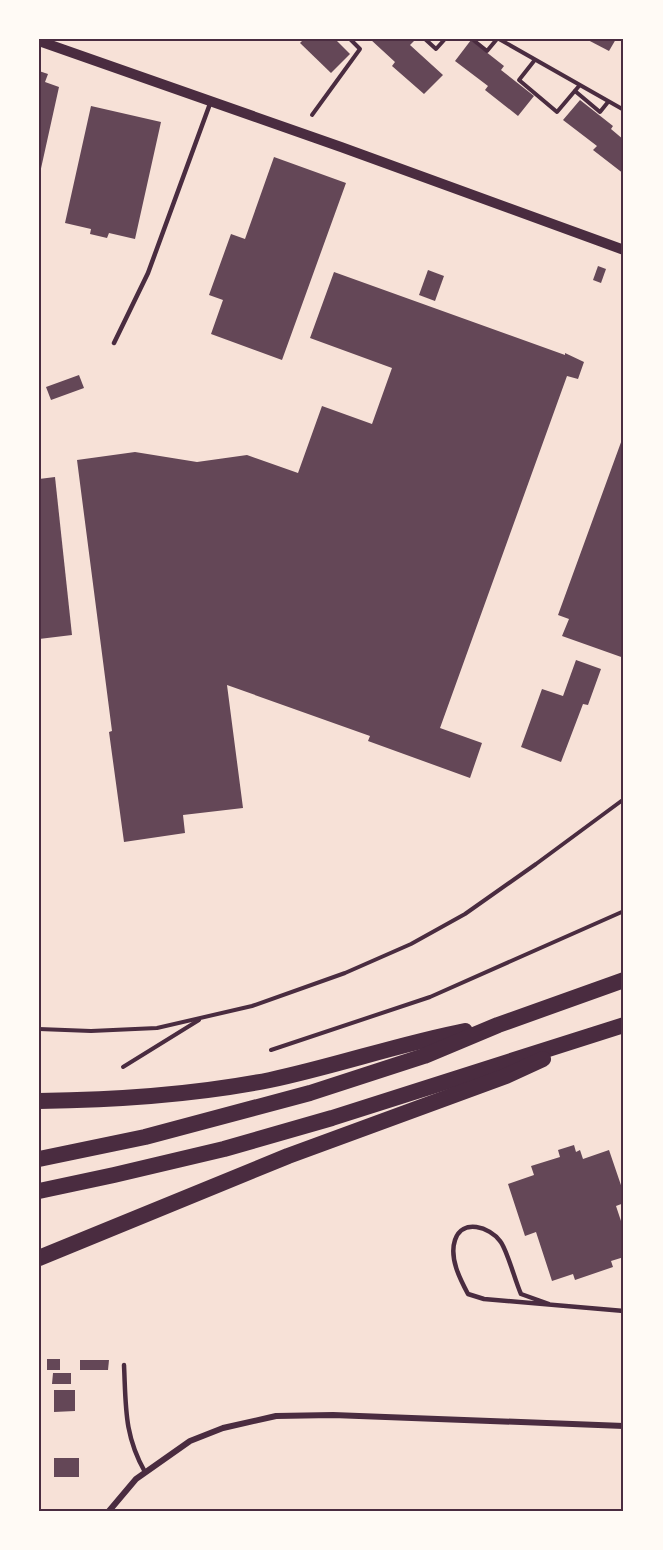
<svg xmlns="http://www.w3.org/2000/svg" width="663" height="1550" font-family="Literata,serif">
<rect width="100%" height="100%" fill="#f7e1d7"/>
<g fill="#644757">
<polygon points="304,39 335,39 350,54 331,73 300,43"/>
<polygon points="370,39 411,39 414,41 410,45 443,75 424,94 392,66 395,62"/>
<polygon points="586,39 616,39 609,51"/>
<polygon points="471,40 504,66 501,70 534,96 518,116 485,90 488,86 455,61"/>
<polygon points="39,71 48,74 45,82 59,87 40,173"/>
<polygon points="580,100 613,126 611,129 624,140 624,174 593,150 597,146 563,120"/>
<polygon points="91,106 161,122 135,239 109,233 107,238 90,234 91,229 65,223"/>
<polygon points="274,157 346,183 282,360 211,334 223,300 209,295 231,234 245,239"/>
<polygon points="598,266 606,269 601,283 593,280"/>
<polygon points="428,270 444,276 435,301 419,295"/>
<polygon points="334,272 565,355 565,353 584,362 578,379 567,376 440,728 482,743 470,778 368,741 370,736 227,685 243,808 183,815 185,833 124,842 109,732 112,731 77,460 135,452 197,462 247,455 298,473 322,406 372,424 392,368 310,338"/>
<polygon points="79,375 84,388 51,400 46,387"/>
<polygon points="624,434 624,658 562,636 569,619 558,615"/>
<polygon points="55,477 72,635 39,639 39,479"/>
<polygon points="576,660 601,669 588,705 583,704 561,762 521,747 542,689 563,696"/>
<polygon points="574,1145 576,1152 580,1150 583,1159 609,1150 624,1194 624,1203 616,1206 624,1230 624,1257 611,1261 613,1267 575,1280 573,1274 552,1281 536,1232 525,1236 508,1184 534,1175 531,1166 560,1157 558,1150"/>
<rect x="47" y="1359" width="13" height="11"/>
<polygon points="80,1360 109,1360 108,1370 80,1370"/>
<polygon points="53,1373 71,1373 71,1384 52,1384"/>
<polygon points="54,1390 75,1390 75,1411 54,1412"/>
<rect x="54" y="1458" width="25" height="19"/>
</g>
<g fill="none" stroke-linecap="round" stroke-linejoin="round">
<g stroke="#4a2c40" stroke-width="4">
<polyline points="425,39 436,49 445,39"/>
<polyline points="472,39 487,51 497,39"/>
<polyline points="499,39 624,110"/>
<polyline points="534,61 519,80 557,112 579,86"/>
<polyline points="575,91 600,112 608,102"/>
<polyline points="312,115 360,49 350,39"/>
<polyline points="39,1029 91,1031 157,1028 252,1006 345,973 411,944 465,914 536,864 624,799"/>
<polyline points="271,1050 430,997 624,911"/>
<polyline points="123,1067 199,1020"/>
</g>
<g stroke="#4a2c40" stroke-width="4.5">
<polyline points="114,343 148,273 211,101"/>
<path d="M 549,1304 L 521,1294 C 515,1281 507,1249 500,1241 C 490,1227 462,1218 455,1240 C 449,1258 460,1279 468,1294 L 484,1299 L 624,1311"/>
<path d="M 124,1365 C 126,1407 124,1435 145,1472"/>
</g>
<polyline stroke="#4a2c40" stroke-width="6" points="109,1511 136,1479 190,1441 223,1428 276,1416 333,1415 624,1426"/>
<polyline stroke="#4a2c40" stroke-width="10" points="39,41 341,147 624,250"/>
<g stroke="#4a2c40" stroke-width="16">
<path d="M 39,1101 C 117,1100 194,1095 270,1080 C 336,1066 399,1044 465,1031"/>
<polyline points="39,1159 145,1137 310,1093 424,1056 498,1025 624,980"/>
<polyline points="39,1191 114,1175 224,1149 332,1118 624,1025"/>
<polyline points="39,1258 288,1156 506,1076 543,1059"/>
</g>
</g>
<rect width="663" height="1550" fill="none" stroke="#fffaf5" stroke-width="81"/>
<rect x="40" y="40" width="582" height="1470" fill="none" stroke="#4a2c40" stroke-width="2"/>
</svg>
